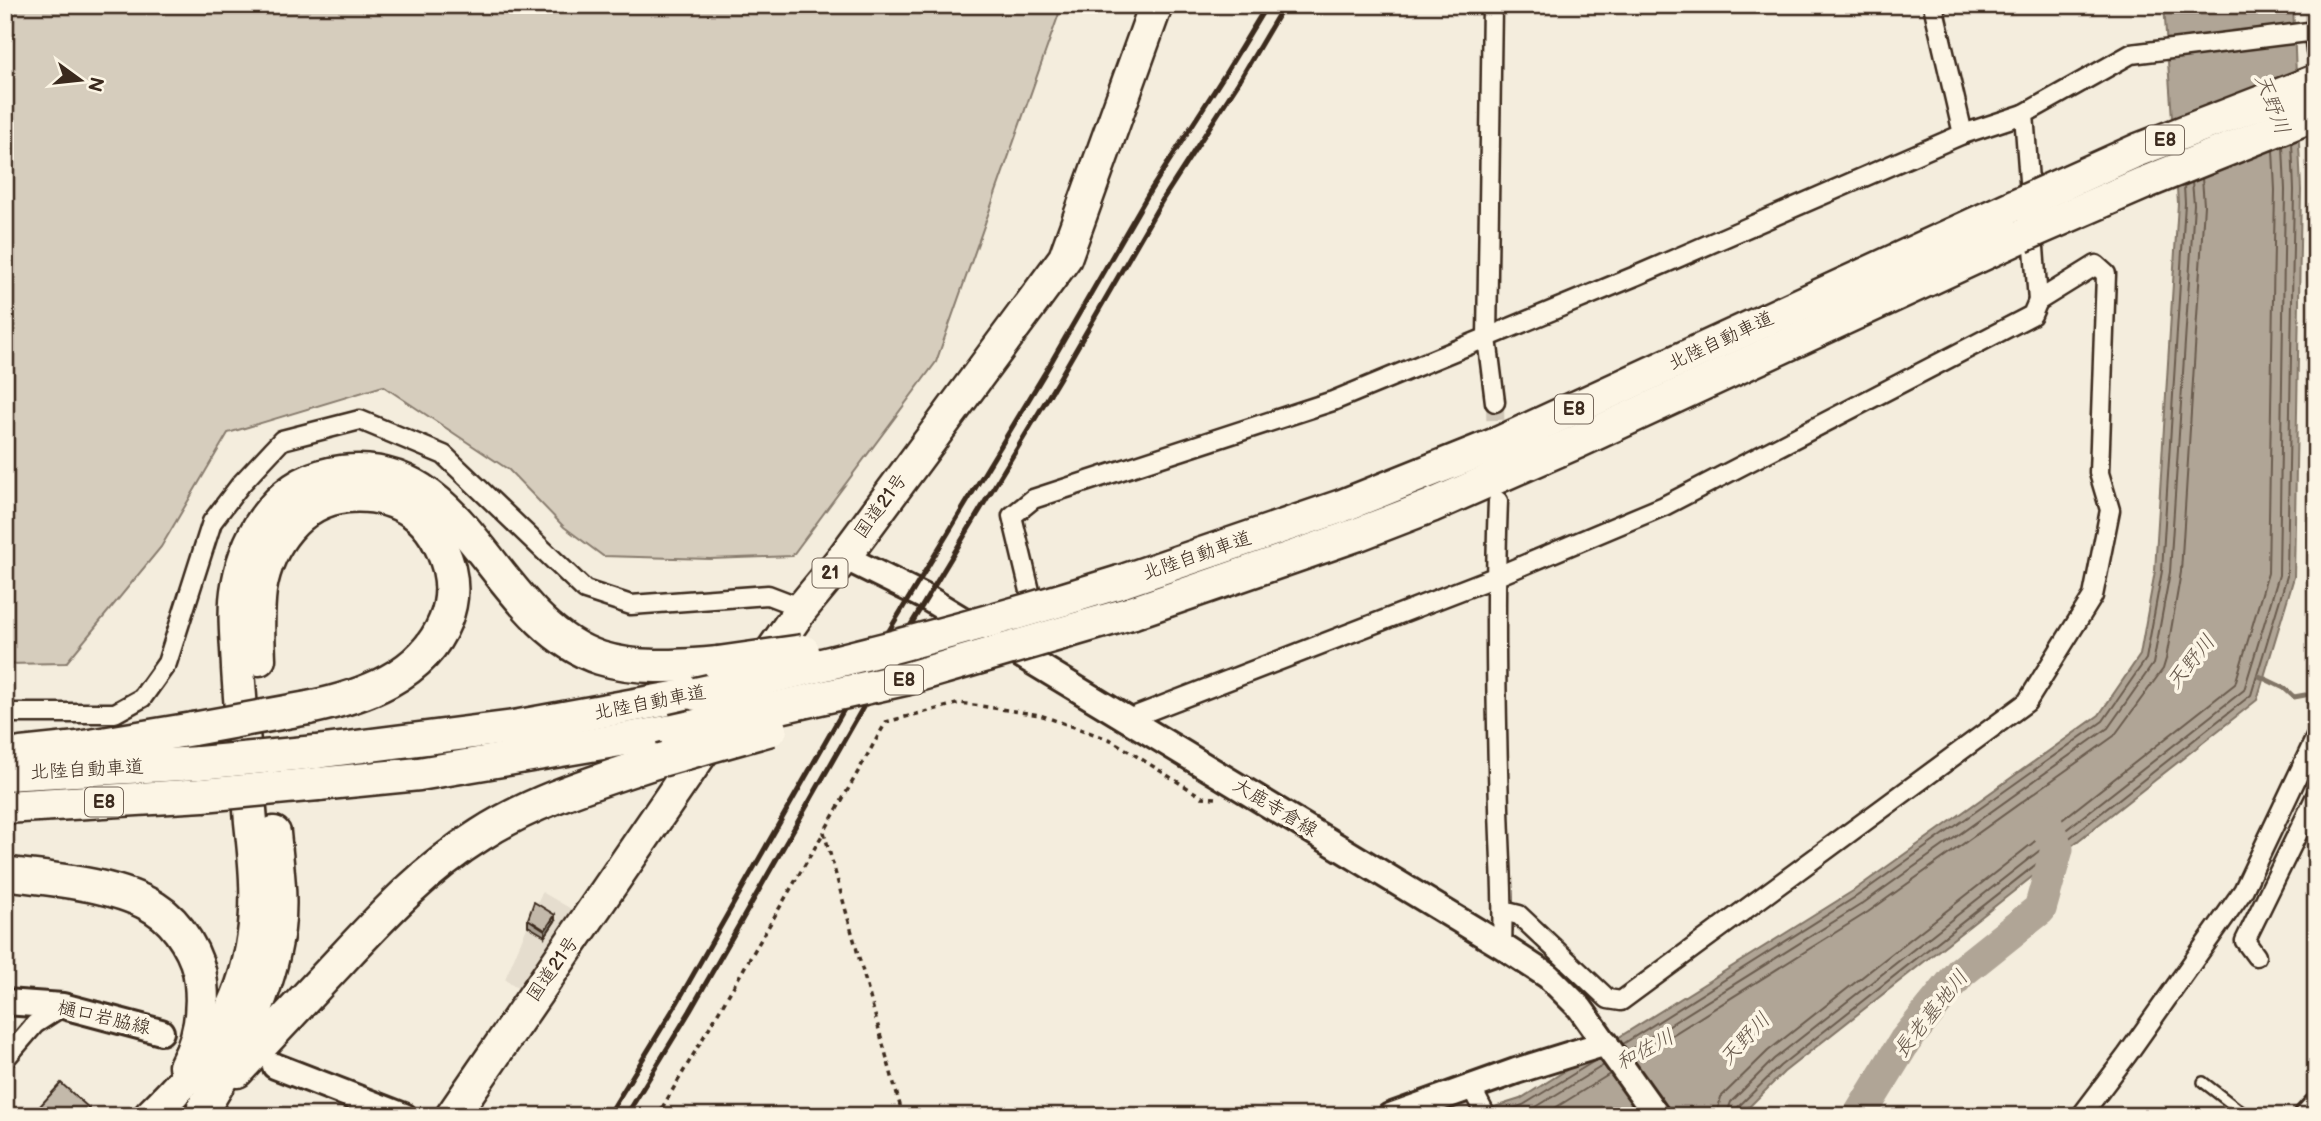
<svg xmlns="http://www.w3.org/2000/svg" width="2321" height="1121" font-family="'Balsamiq Sans','Klee One',sans-serif">
<rect width="100%" height="100%" fill="#f4eddd"/>
<filter id="ink" filterUnits="userSpaceOnUse"><feTurbulence type="fractalNoise" baseFrequency=".0143" numOctaves="2"/><feDisplacementMap in="SourceGraphic" scale="14" xChannelSelector="R" yChannelSelector="G"/><feConvolveMatrix kernelMatrix="1 2 1 2 8 2 1 2 1" color-interpolation-filters="sRGB"/></filter>
<g filter="url(#ink)">
<polygon fill="#e5ddce" points="542,892 573,910 519,989 505,979"/>
<polygon fill="#d6cdbd" stroke="#887c6e" stroke-width="2" points="5,5 1062,5 936,362 792,556 710,559 603,556 564,527 509,470 383,386 228,433 161,547 66,663 5,664"/>
<polygon fill="#b0a596" stroke="#817466" stroke-width="2" points="2164,5 2293,5 2301,190 2294,577 2257,700 1784,1072 1740,1116 1466,1116 1520,1099 1853,891 2099,715 2140,655 2155,571 2178,203"/>
<g fill="none" stroke-linecap="round" stroke-linejoin="round">
<g stroke="#6a5b4e" stroke-width="2">
<polyline points="1623,1044 1857,896 2103,721 2146,659 2162,571 2185,203 2184,186"/>
<polyline points="1628,1051 1862,904 2108,728 2153,664 2170,572 2194,204 2192,182"/>
<polyline points="1634,1059 1868,912 2114,736 2163,669 2166,659 2181,572 2204,205 2202,178"/>
<polyline points="1496,1114 1523,1105 1593,1062"/>
<polyline points="1518,1116 1528,1112 1604,1065"/>
<polyline points="1542,1116 1610,1074"/>
<polyline points="1716,1116 1721,1097 1768,1051 2235,684 2268,573 2275,190 2273,150"/>
<polyline points="1726,1116 1731,1102 1774,1059 2244,690 2279,575 2285,190 2283,146"/>
<polyline points="1735,1116 1737,1108 1780,1066 2251,695 2287,576 2294,190 2292,142"/>
</g>
<polyline stroke="#817466" stroke-width="5" points="2259,676 2284,688 2294,697 2305,695"/>
<polyline stroke="#b0a596" stroke-width="33" points="1859,1116 1905,1041 1961,972 2040,909 2057,849 2044,819"/>
<polyline stroke="#cfc6b7" stroke-width="18" stroke-dasharray="18 9" stroke-linecap="butt" points="1495,402 1496,451"/>
<g stroke="#3b2a1e" stroke-width="14">
<polyline id="lane" points="2203,1082 2247,1116"/>
</g>
<g stroke="#3b2a1e" stroke-width="23">
<g id="street">
<polyline points="1492,5 1487,338 1495,402"/>
<polyline points="1933,5 1963,134"/>
<polyline points="2314,31 2316,51"/>
<path d="M 1498,501 C 1494,603 1496,705 1499,807 C 1500,853 1504,899 1502,946"/>
<polyline points="1036,616 1012,516 1033,499 1333,401 1638,275 1963,134 2024,114"/>
<polyline points="5,713 115,713 142,698 167,663 212,522 241,484 282,440 360,420 444,455 585,590 631,605 768,595 802,608"/>
<polyline points="1128,719 1495,577 1664,506 2032,315 2038,301"/>
<polyline points="1503,911 1519,915 1608,999 1621,1001 2027,702 2093,596 2110,510 2099,473 2106,274 2096,265 2038,301 2024,114 2131,54 2316,31"/>
<polyline points="2256,956 2245,941 2316,796"/>
<polyline points="5,1059 35,1024 63,1006"/>
<polyline points="1471,1087 1486,1116"/>
<polyline points="2081,1116 2127,1055 2243,891 2316,737"/>
</g>
</g>
<g stroke="#3b2a1e" stroke-width="30">
<g id="secondary">
<polyline points="844,557 927,598 1502,946 1548,976 1580,1008 1657,1116"/>
<polyline points="5,1002 63,1006 161,1032"/>
<polyline points="275,1066 404,1116"/>
<polyline points="1390,1116 1516,1071 1606,1043"/>
<polyline points="2307,1116 2316,1106"/>
</g>
</g>
<g stroke="#3b2a1e" stroke-width="37">
<g id="highway">
<polyline points="1120,582 1342,506 1499,443 2016,205"/>
<polyline points="1131,613 1356,535 1431,506 1577,442 2022,236"/>
<path d="M 259,659 C 258,636 257,613 260,590 C 267,546 299,500 347,496 C 370,494 393,498 413,512 C 432,525 443,547 449,569 C 453,586 452,604 445,621 C 423,676 362,697 308,708"/>
<polyline points="757,673 802,608 844,557 1065,258 1156,5"/>
<polyline points="316,752 514,727 696,694"/>
<polyline points="21,754 78,748 193,729"/>
<polyline points="5,774 199,763"/>
<polyline points="318,784 419,774 673,731"/>
<polyline points="5,807 203,795"/>
<path d="M 5,873 C 51,880 115,883 155,908 C 179,923 199,956 201,983 C 204,1012 199,1041 185,1066"/>
<path d="M 237,1071 C 272,1034 307,996 342,959 C 385,913 427,868 480,835 C 536,799 599,781 661,760"/>
<path d="M 204,1107 C 238,1052 269,994 278,929 C 282,897 277,865 274,833"/>
<path d="M 150,1116 C 205,1063 244,1011 254,934 C 259,897 255,859 251,822 C 247,771 241,719 238,668 C 237,641 233,612 238,585 C 248,529 282,479 342,472 C 468,456 493,623 600,658 C 638,670 680,666 718,663"/>
<polyline points="452,1116 715,733"/>
</g>
</g>
<g stroke="#3b2a1e" stroke-width="3.5" stroke-dasharray="5 5" stroke-linecap="butt">
<polyline points="662,1108 824,832"/>
<polyline points="903,1116 824,832 886,722 960,703 1040,715 1111,740 1202,797 1216,798"/>
</g>
<use href="#lane" stroke="#fcf5e5" stroke-width="9"/>
<use href="#street" stroke="#fcf5e5" stroke-width="18"/>
<use href="#secondary" stroke="#fcf5e5" stroke-width="24"/>
<use href="#highway" stroke="#fcf5e5" stroke-width="32"/>
<g stroke="#3b2a1e" stroke-width="5">
<polyline points="608,1116 677,1003 884,639 1046,371 1150,191 1225,74 1267,5"/>
<polyline points="626,1116 690,1011 898,646 1059,379 1163,199 1238,83 1284,5"/>
</g>
<g stroke="#3b2a1e" stroke-width="37" stroke-linecap="butt">
<g id="highway-bridge">
<polyline points="2016,205 2138,150 2316,81"/>
<polyline points="2022,236 2144,183 2316,114"/>
<polyline points="718,663 803,651"/>
<path d="M 696,694 C 839,663 980,626 1120,582"/>
<polyline points="193,729 308,708"/>
<polyline points="673,731 905,679 1131,613"/>
<polyline points="661,760 771,729"/>
<polyline points="199,763 316,752"/>
<polyline points="203,795 318,784"/>
</g>
</g>
<use href="#highway-bridge" stroke="#fcf5e5" stroke-width="32"/>
</g>
<polygon fill="#a89f92" stroke="#3b2a1e" stroke-width="2" points="528,919 555,921 545,936 528,926"/>
<g fill="#888277" stroke="#3b2a1e" stroke-width="2">
<polygon points="555,915 555,921 545,936 545,930"/>
<polygon points="89,1108 89,1116 82,1116"/>
</g>
<g fill="#c3b9aa" stroke="#3b2a1e" stroke-width="2">
<polygon points="534,902 555,915 545,930 528,919"/>
<polygon points="61,1083 89,1108 82,1116 31,1116"/>
</g>
</g>
<g text-anchor="middle" dominant-baseline="central" stroke-width="7" stroke-linejoin="round" paint-order="stroke">
<g fill="#fcf5e5" stroke="#75675a" stroke-width="2">
<rect x="2146" y="125.5" width="38" height="29" rx="5"/>
<rect x="1555" y="394.5" width="38" height="29" rx="5"/>
<rect x="812.5" y="558.5" width="35" height="29" rx="5"/>
<rect x="885" y="665.5" width="38" height="29" rx="5"/>
<rect x="85" y="787.5" width="38" height="29" rx="5"/>
</g>
<g font-size="18" font-weight="bold" fill="#3b2a1e">
<text x="2165" y="140">E8</text>
<text x="1574" y="409">E8</text>
<text x="830" y="573">21</text>
<text x="904" y="680">E8</text>
<text x="104" y="802">E8</text>
</g>
<g font-size="19" fill="#3b2a1e" stroke="#fcf5e5">
<text transform="translate(1721 341) rotate(-25)">北陸自動車道</text>
<text transform="translate(881 506) rotate(-54)">国道21号</text>
<text transform="translate(1197 556) rotate(-19)">北陸自動車道</text>
<text transform="translate(650 703) rotate(-11)">北陸自動車道</text>
<text transform="translate(87 770) rotate(-3)">北陸自動車道</text>
<text transform="translate(1275 808) rotate(31)">大鹿寺倉線</text>
<text transform="translate(553 969) rotate(-55)">国道21号</text>
<text transform="translate(104 1018) rotate(13)">樋口岩脇線</text>
</g>
<g font-size="21" font-style="italic" fill="#645548" stroke="#fcf5e5">
<text transform="translate(2272 104) rotate(69)">天野川</text>
<text transform="translate(2191 662) rotate(-51)">天野川</text>
<text transform="translate(1931 1014) rotate(-51)">長老墓地川</text>
<text transform="translate(1745 1039) rotate(-47)">天野川</text>
<text transform="translate(1645 1050) rotate(-28)">和佐川</text>
</g>
</g>
<rect width="2321" height="1121" fill="none" stroke="#fcf5e5" stroke-width="28"/>
<rect x="14" y="14" width="2293" height="1093" fill="none" stroke="#3b2a1e" stroke-width="2.5" filter="url(#ink)"/>
<g transform="translate(80 80) rotate(105)" stroke="#fcf5e5" stroke-width="5" paint-order="stroke">
<path d="M0-5L12 26L0 18L-12 26Z" fill="#3b2a1e"/>
<text y="-10" font-size="19" font-weight="bold" text-anchor="middle" fill="#3b2a1e">N</text>
</g>
</svg>
